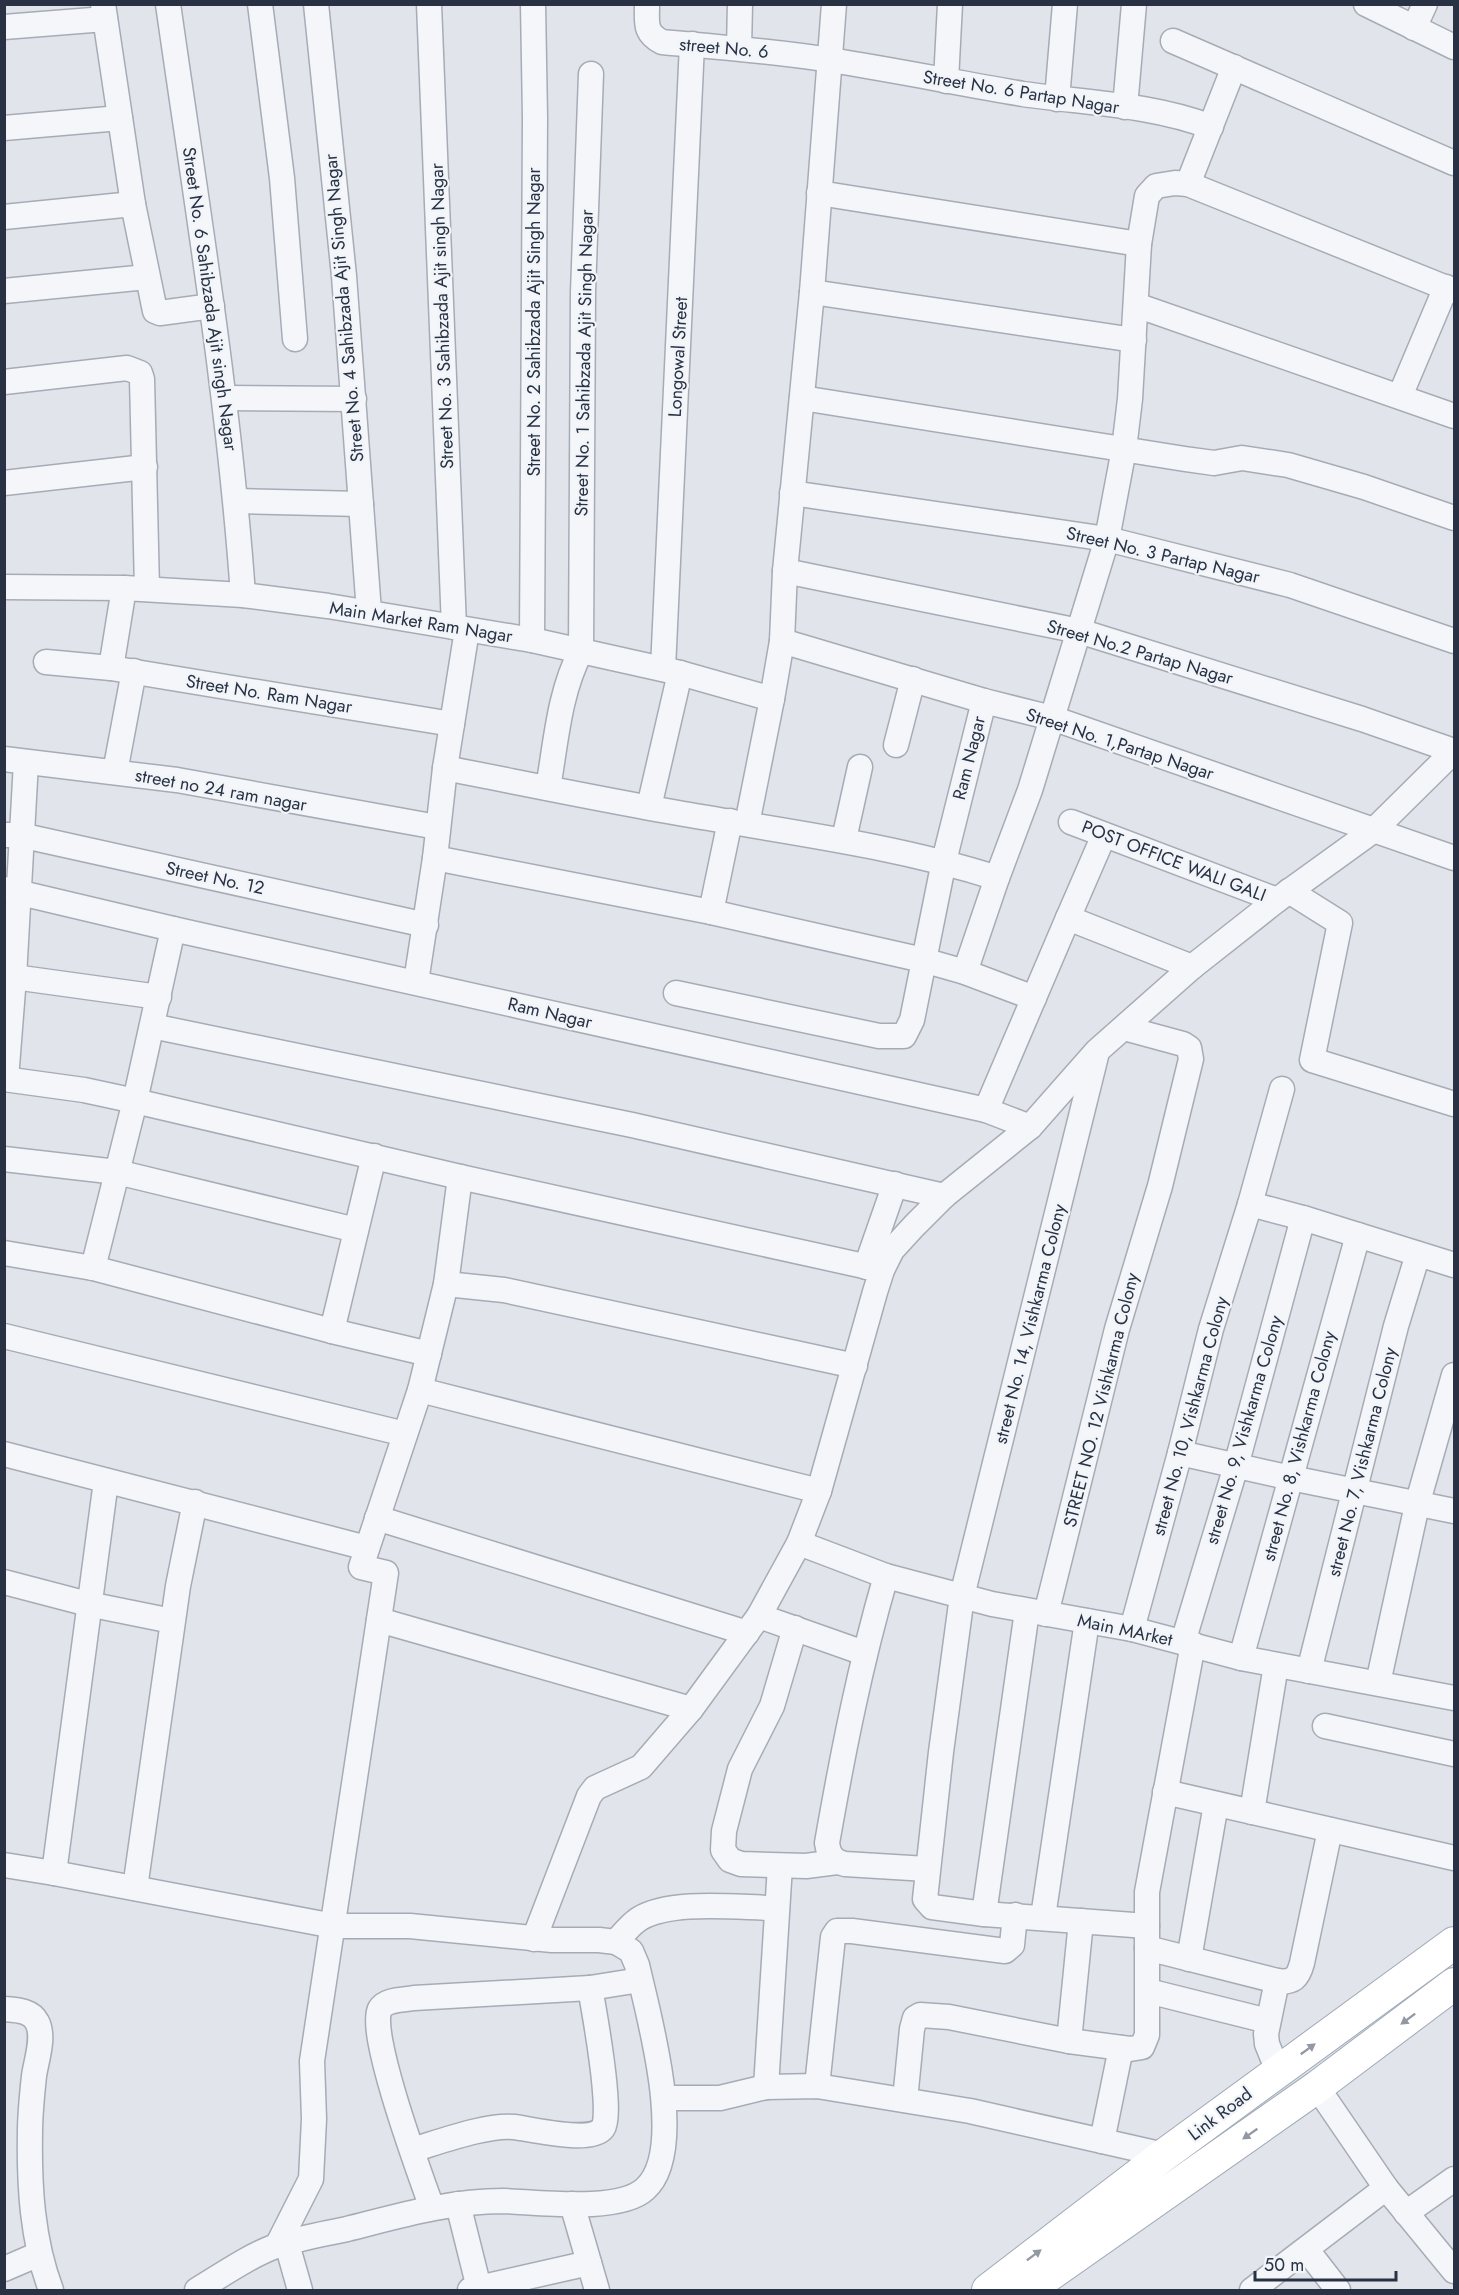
<svg xmlns="http://www.w3.org/2000/svg" width="1459" height="2295" font-family="Jost,sans-serif">
<rect width="100%" height="100%" fill="#e1e5eb"/>
<g fill="none" stroke-linecap="round" stroke-linejoin="round">
<g stroke="#a6acb6" stroke-width="27">
<g id="minor">
<polyline points="103,4 133,204 155,311 160,313 212,306"/>
<path d="M 168,4 C 196,201 229,397 243,595"/>
<polyline points="260,4 282,178 295,339"/>
<polyline points="316,4 344,276 369,612"/>
<polyline points="429,4 454,627"/>
<path d="M 647,4 C 647,23 644,33 662,42 C 719,47 774,51 830,60 C 894,70 958,83 1023,94 C 1085,103 1151,104 1211,127"/>
<polyline points="1366,4 1454,47"/>
<polyline points="4,27 105,19"/>
<polyline points="1414,28 1425,4"/>
<polyline points="1173,41 1454,163"/>
<polyline points="739,48 740,4"/>
<polyline points="946,81 950,4"/>
<polyline points="1057,99 1065,4"/>
<polyline points="1125,107 1134,4"/>
<polyline points="4,128 120,118"/>
<polyline points="1188,184 1234,67"/>
<polyline points="819,193 1139,244"/>
<polyline points="4,217 133,204"/>
<polyline points="4,291 147,277"/>
<polyline points="812,292 1134,340"/>
<polyline points="1136,305 1454,416"/>
<polyline points="4,382 127,368 140,373 142,379 147,589"/>
<polyline points="1400,396 1446,287"/>
<polyline points="225,398 354,399"/>
<polyline points="802,398 1185,459 1214,463 1242,458 1288,465 1364,487 1454,518"/>
<polyline points="4,483 145,467"/>
<polyline points="792,493 1107,539 1290,585 1454,641"/>
<polyline points="237,501 361,504"/>
<polyline points="785,571 1079,631 1362,719 1454,751"/>
<polyline points="4,587 124,588 243,595 328,606 532,640 680,673 772,699 782,641 785,571 812,292 834,4"/>
<polyline points="532,640 535,118 533,4"/>
<polyline points="782,641 984,701 1052,718 1454,858"/>
<polyline points="46,662 111,668 452,724"/>
<polyline points="111,668 124,588"/>
<polyline points="663,669 692,44"/>
<polyline points="896,745 913,679"/>
<polyline points="4,759 177,780 437,827"/>
<path d="M 445,768 C 527,784 608,801 690,815 C 794,833 896,846 997,878"/>
<polyline points="115,772 134,671"/>
<path d="M 548,788 C 556,742 559,693 581,651 L 583,292 L 591,74"/>
<polyline points="649,807 680,673"/>
<polyline points="1071,822 1277,900"/>
<polyline points="747,824 772,699"/>
<polyline points="4,835 20,835 426,925"/>
<polyline points="844,839 860,767"/>
<polyline points="435,858 711,912 923,960 965,972 1034,998"/>
<polyline points="4,889 173,929 986,1110 1030,1127"/>
<polyline points="1289,891 1340,923 1312,1060 1454,1104"/>
<polyline points="711,912 730,821"/>
<polyline points="1068,918 1104,835"/>
<polyline points="965,972 997,878 1030,790 1107,539 1124,449 1130,399 1139,244 1147,196 1156,186 1175,183 1188,184 1454,291"/>
<polyline points="14,977 159,997"/>
<polyline points="416,982 435,858 445,768 467,630"/>
<polyline points="676,993 879,1036 904,1036 912,1020 944,861 984,701"/>
<polyline points="152,1026 632,1125 944,1196"/>
<polyline points="1096,1056 962,1596 941,1752 925,1899 932,1907 984,1914 1147,1926"/>
<polyline points="4,1079 84,1090 135,1101 460,1177 882,1270"/>
<polyline points="6,1079 14,977 26,762"/>
<polyline points="986,1110 1068,918 1192,967"/>
<polyline points="4,1159 117,1172 356,1230"/>
<polyline points="1250,1204 1303,1218 1454,1265"/>
<polyline points="4,1253 93,1268 332,1331 429,1354"/>
<polyline points="866,1267 895,1184"/>
<polyline points="93,1268 135,1101 173,929"/>
<polyline points="446,1284 504,1290 855,1366"/>
<polyline points="332,1331 374,1156"/>
<polyline points="4,1336 405,1434"/>
<polyline points="420,1390 819,1491"/>
<polyline points="1180,1453 1291,1478 1454,1511"/>
<polyline points="4,1454 367,1548"/>
<polyline points="377,1518 747,1633"/>
<polyline points="799,1543 886,1576 992,1604 1132,1629 1241,1658 1454,1698"/>
<path d="M 886,1576 C 860,1665 843,1752 827,1843 C 829,1856 833,1861 845,1864 L 927,1869"/>
<polyline points="4,1582 88,1604 172,1621"/>
<polyline points="1046,1614 1117,1329 1160,1186 1191,1059 1189,1048 1183,1044 1124,1028"/>
<polyline points="759,1616 864,1653"/>
<polyline points="379,1620 691,1709"/>
<polyline points="795,1628 772,1706 740,1769 724,1831 723,1850 730,1860 741,1864 806,1866 837,1862"/>
<polyline points="1132,1629 1180,1453 1211,1329 1250,1204 1282,1089"/>
<polyline points="1183,1642 1236,1466 1303,1218"/>
<polyline points="1241,1658 1358,1235"/>
<polyline points="1309,1671 1396,1326 1418,1254"/>
<polyline points="1378,1683 1417,1505 1454,1375"/>
<polyline points="1325,1726 1454,1754"/>
<polyline points="1165,1792 1454,1858"/>
<polyline points="1252,1812 1276,1665"/>
<path d="M 4,1865 L 54,1873 L 334,1926 L 410,1926 L 552,1940 L 599,1940 L 616,1942 L 631,1951 L 637,1965 C 648,2014 688,2151 645,2189 C 619,2213 537,2202 503,2201 C 449,2201 399,2216 347,2229 C 324,2234 299,2238 276,2246 C 249,2256 222,2275 197,2290"/>
<polyline points="54,1873 106,1481"/>
<polyline points="135,1888 178,1586 195,1502"/>
<polyline points="984,1914 1027,1611"/>
<polyline points="1043,1917 1087,1621"/>
<polyline points="534,1939 589,1796 595,1788 641,1767 691,1709 759,1616 799,1543 819,1491 875,1292 882,1270 892,1250 914,1226 944,1196 1030,1127 1097,1051 1192,967 1277,900 1374,830 1454,751"/>
<path d="M 616,1942 C 623,1934 630,1925 639,1919 C 672,1899 739,1908 777,1908"/>
<path d="M 1147,1948 L 1277,1981 C 1293,1983 1298,1978 1302,1963 L 1330,1830"/>
<polyline points="1189,1959 1216,1804"/>
<polyline points="1277,1981 1266,2034 1267,2044 1278,2071"/>
<polyline points="1148,1991 1268,2021"/>
<path d="M 4,2009 C 16,2010 31,2010 37,2022 C 45,2037 36,2061 34,2076 C 32,2095 30,2113 30,2132 C 29,2185 32,2240 51,2290"/>
<polyline points="1069,2041 1081,1921"/>
<polyline points="817,2086 833,1937 837,1931 852,1931 1005,1951 1012,1945 1015,1915"/>
<polyline points="766,2087 780,1866"/>
<polyline points="1317,2087 1386,2188 1454,2271"/>
<polyline points="664,2098 720,2098 766,2087 817,2086 970,2111 1164,2155"/>
<polyline points="905,2100 912,2029 915,2018 920,2015 949,2017 1069,2041 1130,2049 1142,2047 1147,2035 1147,1892 1193,1644"/>
<polyline points="1102,2141 1121,2048"/>
<path d="M 412,2150 C 439,2142 488,2124 514,2127 C 531,2129 591,2144 603,2128 C 613,2114 594,2010 590,1988"/>
<polyline points="458,2204 479,2288"/>
<polyline points="572,2204 597,2290"/>
<path d="M 432,2208 C 421,2177 367,2032 380,2009 C 386,1999 404,2000 414,1998 L 590,1988 L 640,1980"/>
<polyline points="1406,2213 1454,2179"/>
<polyline points="287,2244 300,2290"/>
<polyline points="277,2246 311,2179 314,2119 312,2061 386,1573 361,1567 420,1390 446,1284 460,1177"/>
<polyline points="1307,2250 1338,2290"/>
<polyline points="4,2269 39,2254"/>
<polyline points="470,2290 589,2263"/>
<polyline points="1252,2290 1386,2188"/>
</g>
</g>
<g stroke="#9fa9b8" stroke-width="34">
<g id="major">
<polyline points="988,2290 1164,2155 1454,1943"/>
<polyline points="1028,2290 1317,2087 1454,1984"/>
</g>
</g>
<use href="#minor" stroke="#f4f6f9" stroke-width="24"/>
<use href="#major" stroke="#fff" stroke-width="32"/>
</g>
<defs><path id="oneway-solid" d="M-6-.8H1V-3.2L6.5 0L1 3.2V.8H-6Z" transform="scale(1.5)"/></defs>
<g fill="#9498a2">
<use href="#oneway-solid" transform="translate(1408 2019) rotate(143)"/>
<use href="#oneway-solid" transform="translate(1308 2049) rotate(-36)"/>
<use href="#oneway-solid" transform="translate(1250 2134) rotate(145)"/>
<use href="#oneway-solid" transform="translate(1034 2255) rotate(-37)"/>
</g>
<g text-anchor="middle" dominant-baseline="central" stroke-width="4.5" stroke-linejoin="round" paint-order="stroke">
<g font-size="18" fill="#283244" stroke="#f1f4f8">
<text transform="translate(724 48) rotate(5)">street No. 6</text>
<text transform="translate(1021 92) rotate(9)">Street No. 6 Partap Nagar</text>
<text transform="translate(210 299) rotate(82)">Street No. 6 Sahibzada Ajit singh Nagar</text>
<text transform="translate(344 308) rotate(-95)">Street No. 4 Sahibzada Ajit Singh Nagar</text>
<text transform="translate(442 316) rotate(-92)">Street No. 3 Sahibzada Ajit singh Nagar</text>
<text transform="translate(534 322) rotate(-90)">Street No. 2 Sahibzada Ajit Singh Nagar</text>
<text transform="translate(678 357) rotate(-87)">Longowal Street</text>
<text transform="translate(584 363) rotate(-89)">Street No. 1 Sahibzada Ajit Singh Nagar</text>
<text transform="translate(1163 555) rotate(13)">Street No. 3 Partap Nagar</text>
<text transform="translate(421 622) rotate(9)">Main Market Ram Nagar</text>
<text transform="translate(1140 652) rotate(16)">Street No.2 Partap Nagar</text>
<text transform="translate(269 694) rotate(9)">Street No. Ram Nagar</text>
<text transform="translate(1120 744) rotate(18)">Street No. 1,Partap Nagar</text>
<text transform="translate(969 758) rotate(-76)">Ram Nagar</text>
<text transform="translate(221 790) rotate(10)">street no 24 ram nagar</text>
<text transform="translate(1174 861) rotate(21)">POST OFFICE WALI GALI</text>
<text transform="translate(215 878) rotate(12)">Street No. 12</text>
<text transform="translate(550 1013) rotate(13)">Ram Nagar</text>
<text transform="translate(1030 1324) rotate(-76)">street No. 14, Vishkarma Colony</text>
<text transform="translate(1101 1400) rotate(-76)">STREET NO. 12 Vishkarma Colony</text>
<text transform="translate(1190 1416) rotate(-75)">street No. 10, Vishkarma Colony</text>
<text transform="translate(1244 1430) rotate(-74)">street No. 9, Vishkarma Colony</text>
<text transform="translate(1299 1446) rotate(-75)">street No. 8, Vishkarma Colony</text>
<text transform="translate(1362 1462) rotate(-76)">street No. 7, Vishkarma Colony</text>
<text transform="translate(1125 1630) rotate(12)">Main MArket</text>
<text transform="translate(1220 2114) rotate(-37)">Link Road</text>
</g>
</g>
<rect width="1459" height="2295" fill="none" stroke="#283244" stroke-width="12"/>
<path d="M1255 2271v9h141v-9" fill="none" stroke="#283244" stroke-width="3"/>
<text x="1264" y="2271" font-size="18" fill="#283244" stroke="#f1f4f8" stroke-width="4.5" paint-order="stroke">50 m</text>
</svg>
